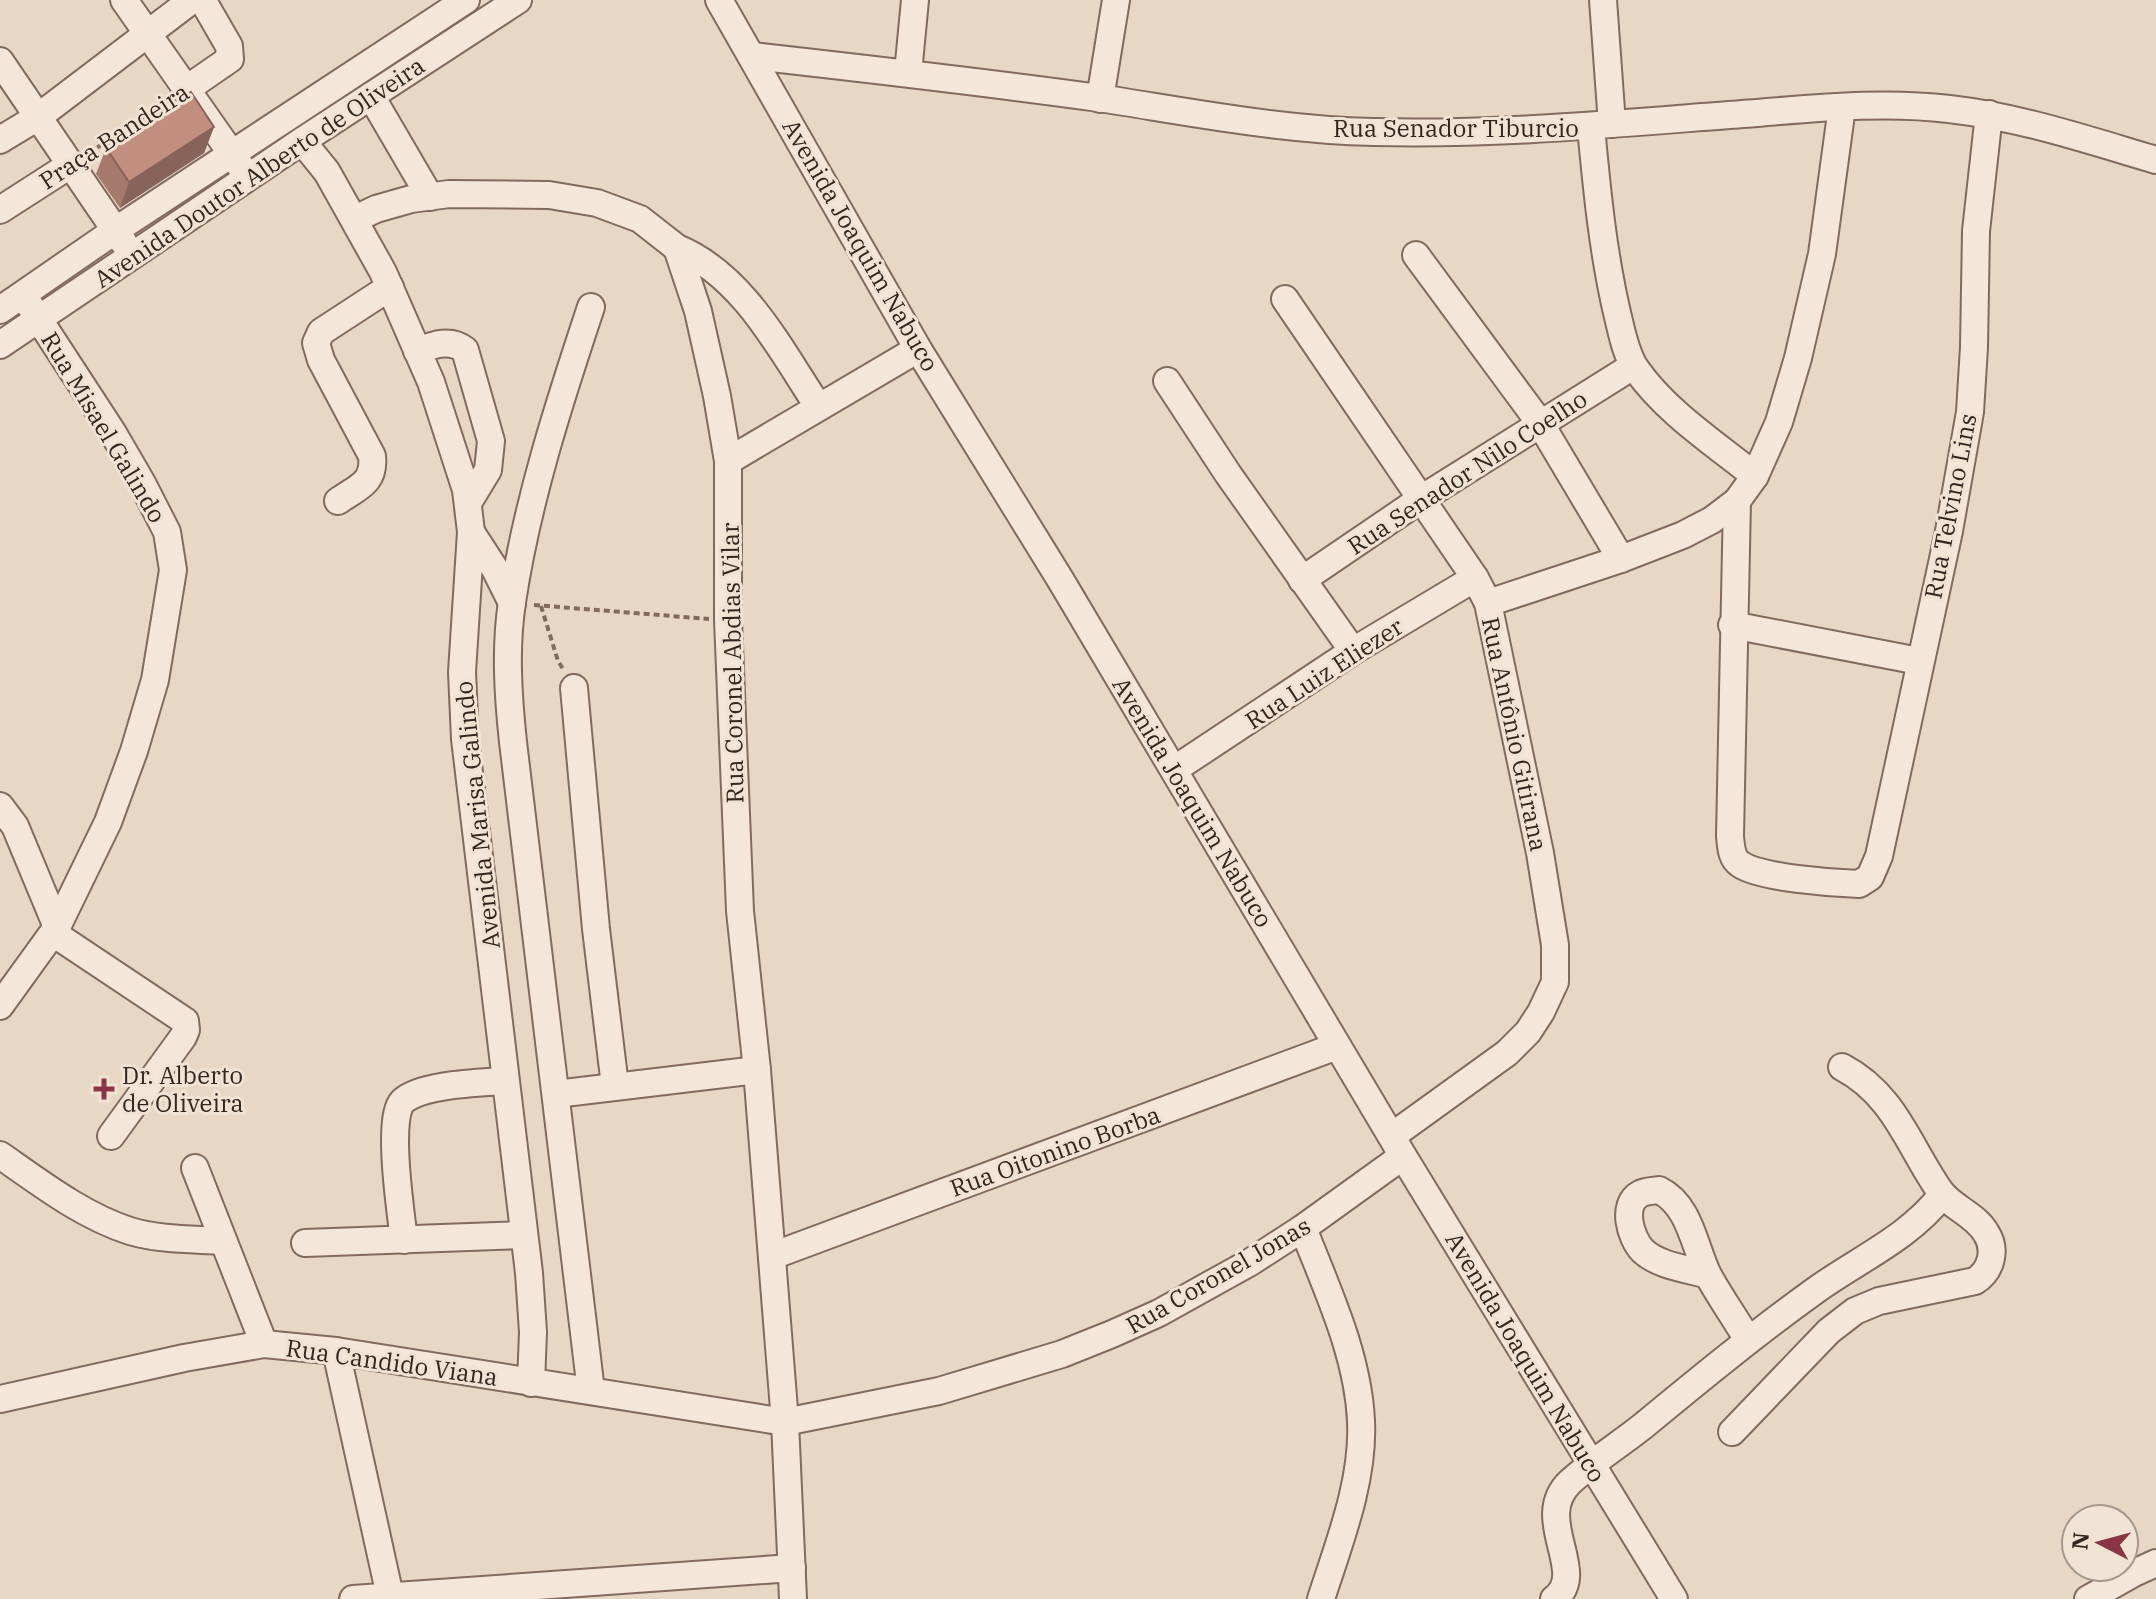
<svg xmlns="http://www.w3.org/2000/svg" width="2156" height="1599" font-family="'IBM Plex Serif',serif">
<rect width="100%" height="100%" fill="#e9d7c6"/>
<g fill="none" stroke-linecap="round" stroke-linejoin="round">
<g stroke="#826a5e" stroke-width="30">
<g id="minor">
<polyline points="124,0 241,167"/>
<polyline points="719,0 918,349 1060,579 1403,1156 1674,1599"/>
<polyline points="1603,0 1612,124"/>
<path d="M 753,56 C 868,69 984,82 1099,98 C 1190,112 1281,130 1374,132 C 1493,135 1611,124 1729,115 C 1802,110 1876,100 1949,109 C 2020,117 2088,140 2156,160"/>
<polyline points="0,61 124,243"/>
<polyline points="908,73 915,0"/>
<polyline points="185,90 230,59 229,46 203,1 198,0"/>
<polyline points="371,96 430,197"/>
<polyline points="1100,99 1116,0"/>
<path d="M 1591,127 C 1597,191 1603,254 1618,317 C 1622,333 1626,355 1636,369 C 1666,412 1714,443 1755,476"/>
<polyline points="0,140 38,117 192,0"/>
<polyline points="302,141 327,172 383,272 431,382 466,490 471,532 462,672 465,739 529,1273 533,1332 531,1383"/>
<polyline points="0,210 70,165"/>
<polyline points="355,219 376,209 411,199 449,194 549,195 597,203 640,219 677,248 698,311 717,396 728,461 728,620 740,911 757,1070 785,1422 793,1599"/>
<path d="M 677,248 C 743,275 780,349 818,406"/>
<polyline points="1416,255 1540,423 1621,559"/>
<polyline points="1285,299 1475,578 1488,603 1540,853 1555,945 1555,982 1541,1012 1528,1032 1507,1053 1392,1136"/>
<path d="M 591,307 C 559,403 527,502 512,602 C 505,648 508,695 513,742 L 591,1391"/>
<polyline points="0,310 116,230 466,0"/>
<polyline points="0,345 302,141 518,0"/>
<path d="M 417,351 C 433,345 450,338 465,350 L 491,441 L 488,470 L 468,503"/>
<polyline points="1167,381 1228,474 1353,651"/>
<polyline points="728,461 918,349"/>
<path d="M 338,501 C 358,487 375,483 372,456 L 321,360 L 316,343 L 321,332 L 390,287"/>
<path d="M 1737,501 L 1730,836 C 1731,846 1731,858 1740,864 C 1760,878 1833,883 1859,884 L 1870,877 L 1879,856 L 1949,531 L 1970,412 L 1974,347 L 1976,231 L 1989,114"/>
<polyline points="471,532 495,569 512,603"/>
<polyline points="1302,580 1421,499 1633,366"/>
<polyline points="1488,603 1621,559 1683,535 1712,520 1737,501 1755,476 1779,422 1798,358 1822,254 1842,107"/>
<polyline points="1732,625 1919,661"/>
<polyline points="574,688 596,929 615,1086"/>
<polyline points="1175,769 1353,651 1475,578"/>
<polyline points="0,806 15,826 57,927"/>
<polyline points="53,933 185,1021 186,1030 183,1037 111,1136"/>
<polyline points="0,1006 57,927 108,822 134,751 155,680 173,570 167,532 142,483 113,433 23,295"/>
<polyline points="556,1094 757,1070"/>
<path d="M 0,1155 C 40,1183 83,1216 130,1231 C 160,1240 192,1239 223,1241"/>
<polyline points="195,1168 264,1344"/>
<path d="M 1303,1228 C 1327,1290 1358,1354 1361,1421 C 1364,1481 1339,1543 1321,1599"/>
<path d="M 404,1240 C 401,1214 386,1116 403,1101 C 422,1084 480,1083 505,1081"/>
<polyline points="305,1243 524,1235"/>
<polyline points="772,1256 1337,1046"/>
<path d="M 1708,1275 C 1688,1269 1659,1266 1643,1251 C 1630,1238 1621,1204 1640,1194 C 1645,1191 1653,1191 1659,1190 C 1690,1205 1694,1246 1708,1275 C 1720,1297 1735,1318 1748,1340"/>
<polyline points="336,1351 390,1596"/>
<polyline points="0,1399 184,1358 264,1344 336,1351 785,1422 939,1391 1062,1354 1112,1334 1159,1313 1249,1263 1303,1228 1403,1156"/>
<path d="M 1732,1432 L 1829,1331 L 1855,1311 L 1879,1301 L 1975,1281 C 1991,1271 1997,1250 1986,1233 C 1975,1214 1952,1208 1940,1191 C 1908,1145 1895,1095 1842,1067"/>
<polyline points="353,1599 792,1568"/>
<path d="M 1554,1599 C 1590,1573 1531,1519 1570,1482 C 1592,1462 1619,1445 1643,1426 C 1700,1379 1756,1333 1816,1290 C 1859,1259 1909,1238 1942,1195"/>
<polyline points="2088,1599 2134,1573 2156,1563"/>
</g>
</g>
<g stroke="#826a5e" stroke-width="4" stroke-dasharray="6 4" stroke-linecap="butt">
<polyline points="89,153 168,101"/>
<polyline points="534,605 709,619"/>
<polyline points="541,606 558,661 563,669"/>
</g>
<use href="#minor" stroke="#f4e6d8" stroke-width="26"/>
</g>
<polygon fill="#a77a6e" points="214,127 204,153 120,208 96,174 106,148"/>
<polygon fill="#88635a" points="214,127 204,153 120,208 129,182"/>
<polygon fill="#c28e80" stroke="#88635a" stroke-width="2" points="191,92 214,127 129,182 106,148"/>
<path fill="#893546" stroke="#f1e3d4" stroke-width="3" d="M100 1077h8v8h8v8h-8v8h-8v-8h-8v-8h8z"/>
<g text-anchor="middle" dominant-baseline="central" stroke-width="6" stroke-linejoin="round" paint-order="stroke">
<g font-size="24" fill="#332520" stroke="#f1e3d4">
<text x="1456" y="128">Rua Senador Tiburcio</text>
<text transform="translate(114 136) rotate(-33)">Praça Bandeira</text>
<text transform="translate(259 172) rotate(-34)">Avenida Doutor Alberto de Oliveira</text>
<text transform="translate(861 245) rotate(60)">Avenida Joaquim Nabuco</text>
<text transform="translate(104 427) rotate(59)">Rua Misael Galindo</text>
<text transform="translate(1467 472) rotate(-33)">Rua Senador Nilo Coelho</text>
<text transform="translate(1950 506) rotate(-79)">Rua Telvino Lins</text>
<text transform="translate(732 663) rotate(-91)">Rua Coronel Abdias Vilar</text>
<text transform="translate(1324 673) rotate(-33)">Rua Luiz Eliezer</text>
<text transform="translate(1515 734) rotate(78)">Rua Antônio Gitirana</text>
<text transform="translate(1193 802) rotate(59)">Avenida Joaquim Nabuco</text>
<text transform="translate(477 815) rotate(-96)">Avenida Marisa Galindo</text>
<text transform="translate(1055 1151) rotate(-20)">Rua Oitonino Borba</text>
<text transform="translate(1218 1275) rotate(-30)">Rua Coronel Jonas</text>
<text transform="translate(1526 1357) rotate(59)">Avenida Joaquim Nabuco</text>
<text transform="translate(392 1362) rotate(8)">Rua Candido Viana</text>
</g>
<g font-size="24" fill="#332520" stroke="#f1e3d4" text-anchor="start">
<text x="122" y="1075">Dr. Alberto<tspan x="122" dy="28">de Oliveira</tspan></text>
</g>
</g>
<g transform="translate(2100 1543) rotate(276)"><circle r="38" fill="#f1e3d4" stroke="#a5978c" stroke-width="2"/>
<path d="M0-6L14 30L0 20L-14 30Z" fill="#893546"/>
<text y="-12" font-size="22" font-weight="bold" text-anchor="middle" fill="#332520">N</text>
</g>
</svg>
